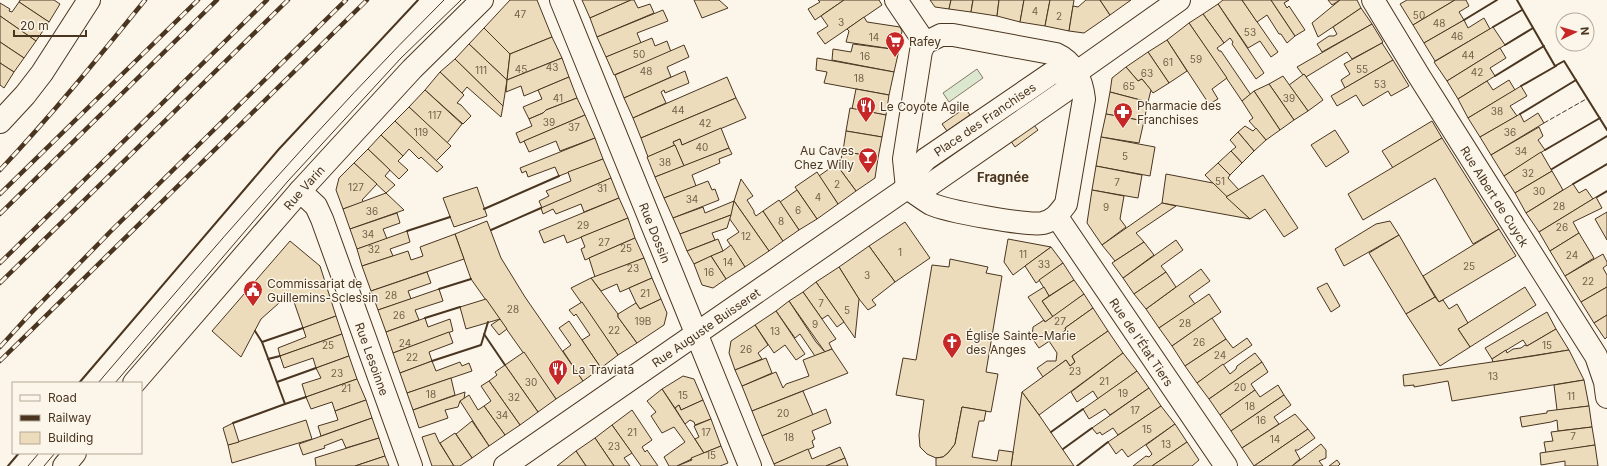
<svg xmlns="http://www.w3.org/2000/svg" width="1607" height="466" font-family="Inter,sans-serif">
<rect width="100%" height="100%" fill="#fbf6e9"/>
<polygon fill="#dce7d0" stroke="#887966" points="977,69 983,78 949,102 943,93"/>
<g fill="#ecdcbc" stroke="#4a3520">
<polygon points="20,0 54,0 60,4 49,22 19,2"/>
<polygon points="510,0 537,0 552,37 510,54 484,28"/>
<polygon points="582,0 631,0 590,18"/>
<polygon points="631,0 634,0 638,8 650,4 654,13 597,37 590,18"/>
<polygon points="694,0 719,0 728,8 702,18"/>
<polygon points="818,0 844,0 815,20 808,9 820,2"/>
<polygon points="844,0 879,0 882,5 825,44 817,33 828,26 821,16"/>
<polygon points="930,0 951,0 949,9 935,7"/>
<polygon points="951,0 973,0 971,12 949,9"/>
<polygon points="973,0 999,0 997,16 971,12"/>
<polygon points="999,0 1024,0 1020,22 997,16"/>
<polygon points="1024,0 1050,0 1045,26 1020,22"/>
<polygon points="1050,0 1074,0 1069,31 1045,26"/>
<polygon points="1086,0 1100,0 1110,15 1084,33 1069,31 1073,6 1078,7"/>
<polygon points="1100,0 1131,0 1110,15"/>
<polygon points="1223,0 1242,0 1278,52 1271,57 1260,41 1248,48 1218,4"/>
<polygon points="1242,0 1271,0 1295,36 1287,43 1281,34 1279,34 1267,15 1257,22"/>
<polygon points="1271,0 1289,0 1284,3 1287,8 1289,6 1305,30 1295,36"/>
<polygon points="1328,0 1340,0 1332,5"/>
<polygon points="1340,0 1357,0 1361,8 1318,37 1312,23"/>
<polygon points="1407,0 1455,0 1413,25 1400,4"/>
<polygon points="1455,0 1466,0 1469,6 1459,12 1464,20 1424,43 1413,25"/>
<polygon points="19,2 49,22 36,41 0,16 0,3 10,9 9,11 12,12"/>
<polygon points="1218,4 1264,73 1256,79 1232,44 1233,42 1230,38 1224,43 1203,14"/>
<polygon points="1361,8 1372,24 1322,52 1317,44 1329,36 1334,36 1337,34 1333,27"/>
<polygon points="663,10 668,21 637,33 641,43 606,57 597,37"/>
<polygon points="1203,14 1224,43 1217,48 1219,51 1221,51 1251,95 1242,101 1189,23"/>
<polygon points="0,16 36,41 24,58 0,42"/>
<polygon points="864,17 867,22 900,27 902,31 899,50 846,42 849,31 847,29"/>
<polygon points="1484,18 1490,29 1435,61 1424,43 1464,20 1468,28"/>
<polygon points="1189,23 1227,78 1212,89 1218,99 1209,104 1167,40"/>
<polygon points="1372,24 1383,42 1382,43 1352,59 1347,52 1306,77 1304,74 1303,75 1297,67"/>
<polygon points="1493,27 1505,45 1447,81 1434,62"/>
<polygon points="484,28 510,54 507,80 469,44"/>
<polygon points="552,37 562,58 507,80 510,54"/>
<polygon points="652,38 655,46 667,41 671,52 614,75 606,57"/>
<polygon points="1167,40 1187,71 1169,83 1148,52"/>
<polygon points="0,42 24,58 14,72 0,63"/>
<polygon points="1382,43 1393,60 1345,88 1341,80 1350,74 1344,64"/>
<polygon points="469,44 507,80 503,106 455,59"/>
<polygon points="853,44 899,50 894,72 832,60 833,49 851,52"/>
<polygon points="684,45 689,57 667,67 671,77 624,98 615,75"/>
<polygon points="1500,48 1506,58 1490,68 1495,76 1458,99 1447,81"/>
<polygon points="1148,52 1169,83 1153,93 1142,79 1138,81 1126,67"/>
<polygon points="562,58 569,77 524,96 521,86 506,92 507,80"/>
<polygon points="817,58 894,72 889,95 824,83 827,72 816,70"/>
<polygon points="455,59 503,106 501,117 467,87 462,93 440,72"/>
<polygon points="1393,60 1409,86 1391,96 1388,91 1363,106 1356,95 1337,106 1331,96"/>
<polygon points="0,63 14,72 4,88 0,85"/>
<polygon points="1126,67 1138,81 1142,79 1151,90 1148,102 1110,92 1112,78"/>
<polygon points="685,71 689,83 665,93 664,90 661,92 666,103 633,118 624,98"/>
<polygon points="440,72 464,95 457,103 461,105 471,116 463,124 425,90"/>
<polygon points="1304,74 1323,100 1308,111 1289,85"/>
<polygon points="1283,76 1308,111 1294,120 1269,84"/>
<polygon points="569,77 577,98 546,110 543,113 529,119 523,107 542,99 538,90"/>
<polygon points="727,77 736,98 641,138 633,118"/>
<polygon points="1509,80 1515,90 1468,118 1458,99 1487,81 1493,90"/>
<polygon points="1269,84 1294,120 1280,130 1254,91"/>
<polygon points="1521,86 1527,96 1510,106 1517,116 1480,137 1468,118"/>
<polygon points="856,89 889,95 886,115 852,109"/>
<polygon points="425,90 462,124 447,143 409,107"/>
<polygon points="1254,91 1280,130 1266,140 1249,121 1253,118 1242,101"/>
<polygon points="1110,92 1148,102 1144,121 1106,114"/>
<polygon points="577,98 585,115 520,143 516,133 532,126 529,119 543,113 546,110"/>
<polygon points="736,98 746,118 682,145 680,139 673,142 675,145 648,157 641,138"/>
<polygon points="409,107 451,146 436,161 395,121"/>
<polygon points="850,108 886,115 882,137 846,131"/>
<polygon points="965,108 970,115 947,131 942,124"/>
<polygon points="1538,113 1544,123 1491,155 1480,137 1520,114 1524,122"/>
<polygon points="1106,114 1144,121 1139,143 1101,137"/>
<polygon points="585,115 595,138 560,151 556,141 529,152 524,141"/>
<polygon points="395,121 443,167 437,172 421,157 419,159 409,149 403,156 381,135"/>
<polygon points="1432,121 1442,138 1393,168 1382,151"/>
<polygon points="1033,124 1038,130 1015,147 1010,140"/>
<polygon points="1245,126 1253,131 1256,128 1266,140 1254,151 1238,132"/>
<polygon points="1539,127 1543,136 1538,140 1545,150 1504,176 1491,155"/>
<polygon points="721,128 729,148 684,166 673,142 680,139 682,145"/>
<polygon points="1335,130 1349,152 1326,167 1311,145"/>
<polygon points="846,131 882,137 878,158 843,151"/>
<polygon points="1238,132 1254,151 1242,163 1231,151 1236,147 1230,140"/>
<polygon points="381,135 403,156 398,161 408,170 399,179 368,149"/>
<polygon points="1101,137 1155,147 1150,176 1096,166"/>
<polygon points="595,138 603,159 559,176 555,167 528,177 526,171 522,173 520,168"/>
<polygon points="1442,138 1499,229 1473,244 1435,178 1363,220 1348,194"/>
<polygon points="675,145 684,166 655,177 647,157"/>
<polygon points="729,148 732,154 719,159 720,163 692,175 696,186 664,198 655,177"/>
<polygon points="368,149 390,170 385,176 395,185 386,193 354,163"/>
<polygon points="843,151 878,158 875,178 856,191 836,164 841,159"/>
<polygon points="1231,151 1242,163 1230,175 1218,163"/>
<polygon points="1541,152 1552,171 1515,193 1504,176"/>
<polygon points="603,159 611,178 542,208 539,201 549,196 546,191 571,181 568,172"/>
<polygon points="354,163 377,184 362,200 364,202 343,209 336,190 339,178"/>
<polygon points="1218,163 1230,175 1228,178 1239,190 1226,197 1205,175"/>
<polygon points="836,164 856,191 838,204 819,176"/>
<polygon points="1096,166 1142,175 1138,198 1092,190"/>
<polygon points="1552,171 1563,190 1526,213 1515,193"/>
<polygon points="817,172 838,204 817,219 795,187"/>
<polygon points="1166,174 1213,183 1250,219 1162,203"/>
<polygon points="1263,175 1298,228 1284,237 1265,209 1250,219 1226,197"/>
<polygon points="611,178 619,198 584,212 581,204 556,214 553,209 543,214 541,208"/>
<polygon points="741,179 753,196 747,200 754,211 754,213 756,216 763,211 783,241 769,251 734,201"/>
<polygon points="708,181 712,190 715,189 719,200 673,218 664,198"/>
<polygon points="1573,184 1579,193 1586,189 1593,199 1539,232 1526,213"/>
<polygon points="477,187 487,216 454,227 443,198"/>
<polygon points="797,190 817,219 799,230 780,202"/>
<polygon points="1092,190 1124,196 1120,219 1126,227 1102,245 1087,223"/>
<polygon points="386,193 404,210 350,229 343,209"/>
<polygon points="1596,197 1602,208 1573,222 1579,233 1550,251 1539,232"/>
<polygon points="619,198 628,218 567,243 564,235 544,243 539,231"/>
<polygon points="779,200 799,230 783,241 763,211"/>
<polygon points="734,201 769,251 745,267 727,240 739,232 729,218"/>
<polygon points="734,201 731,215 680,234 673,218 703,207 705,213"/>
<polygon points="1162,203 1176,206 1136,233 1144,242 1115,261 1102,245"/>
<polygon points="1607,212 1607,240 1595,219"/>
<polygon points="397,213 400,223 383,229 387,239 357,249 350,229"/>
<polygon points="731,215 727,228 712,233 715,240 687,251 680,234"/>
<polygon points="628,218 635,238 585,260 581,249 585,247 581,237"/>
<polygon points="487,221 501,258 525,297 583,381 556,399 471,279 455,234"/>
<polygon points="1390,221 1399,235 1344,266 1335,249 1376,224"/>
<polygon points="905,222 930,258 895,282 869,246"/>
<polygon points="1499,229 1516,256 1439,302 1423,276"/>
<polygon points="407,231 410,242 390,249 393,256 362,266 357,249"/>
<polygon points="1579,233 1594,258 1565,276 1550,251"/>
<polygon points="455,234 464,259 371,291 362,266 408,251 411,260 423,256 420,247"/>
<polygon points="1399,235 1435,297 1406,314 1369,253"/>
<polygon points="635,238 644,258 595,277 589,258"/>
<polygon points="718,239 723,251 694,264 687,251"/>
<polygon points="1008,239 1051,247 1013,275 1004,262"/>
<polygon points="1176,240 1183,250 1161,266 1166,272 1134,294 1123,278"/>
<polygon points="290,241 320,266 336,316 303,328 293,299 288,295 261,319 241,357 212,331"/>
<polygon points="1144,242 1154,255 1123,278 1112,263"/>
<polygon points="731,245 745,267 726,279 711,256 723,251"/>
<polygon points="869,246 895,282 872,300 876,305 868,310 859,299 839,267"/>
<polygon points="1051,247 1063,263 1036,283 1025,266"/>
<polygon points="1603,254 1607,262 1607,265 1603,268 1607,275 1607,287 1581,302 1565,276"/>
<polygon points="711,256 726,279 713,288 702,285 694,264"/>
<polygon points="644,258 652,278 620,292 617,284 601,291 591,278"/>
<polygon points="950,259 988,267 986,273 1002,276 986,372 998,374 991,412 962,407 955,444 948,453 943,457 936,458 927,454 920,447 919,435 924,400 896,395 903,358 916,360 932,265 949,267"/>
<polygon points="1063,263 1074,280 1049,296 1039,280"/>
<polygon points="839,267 859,299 855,338 816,282"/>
<polygon points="1201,269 1210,281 1189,296 1195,304 1159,328 1146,309"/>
<polygon points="427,272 431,283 408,291 411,299 378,310 371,291"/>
<polygon points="1166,272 1176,287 1146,309 1134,294"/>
<polygon points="591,278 618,314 618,317 637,343 618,355 571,288"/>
<polygon points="652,278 661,299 640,309 636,303 629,288"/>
<polygon points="1074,280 1084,294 1053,317 1042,301"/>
<polygon points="816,282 844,322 837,327 828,315 822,319 803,292"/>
<polygon points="1327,283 1340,306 1331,312 1317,288"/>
<polygon points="1044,287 1049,296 1042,301 1053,317 1045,322 1028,297"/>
<polygon points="1525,287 1536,305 1470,347 1458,329"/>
<polygon points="1607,287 1607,315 1594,323 1581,302"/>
<polygon points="439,289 443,301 415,310 419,320 386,332 378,310"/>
<polygon points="803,292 836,339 829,343 832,349 825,352 789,301"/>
<polygon points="1084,294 1093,308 1065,328 1066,330 1039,348 1032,338 1033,327 1044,320 1045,322"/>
<polygon points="1209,294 1221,312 1172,346 1159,328"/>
<polygon points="1435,297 1439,302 1443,300 1449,309 1457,304 1468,323 1458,329 1470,347 1440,366 1406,314"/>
<polygon points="486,299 500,319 466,329 460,307"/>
<polygon points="661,299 667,313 664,325 637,343 618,317 618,314 636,303 640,309"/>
<polygon points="789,301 816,342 825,352 815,356 800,334 795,338 776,311"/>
<polygon points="582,302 618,355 601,368 582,340 590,335 576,314 574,316 569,310"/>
<polygon points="1093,308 1108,331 1072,356 1075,362 1070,366 1066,360 1043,377 1037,368 1047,361 1056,361 1057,353 1049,341 1066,330 1065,328"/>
<polygon points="776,311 805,354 796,360 785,345 774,353 755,325"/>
<polygon points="1547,312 1556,329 1527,346 1523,340 1492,359 1485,348"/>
<polygon points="1607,315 1607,337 1605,339 1594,323"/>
<polygon points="336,316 342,334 280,356 278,348 306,337 303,328"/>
<polygon points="425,318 428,327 450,319 453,331 393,353 386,332"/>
<polygon points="1212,318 1226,339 1185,366 1172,346"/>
<polygon points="500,319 507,329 499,335 491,325"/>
<polygon points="569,321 601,368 583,381 563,351 571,345 559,328"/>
<polygon points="755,325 768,345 758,353 762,359 735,370 729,353 731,341"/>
<polygon points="1556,329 1569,350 1493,362 1492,359 1506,350 1507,353 1513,349 1521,348 1525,345 1527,346"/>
<polygon points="1108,331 1123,353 1039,415 1022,392 1066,360 1070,366 1075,362 1072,356"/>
<polygon points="449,332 453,343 429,352 432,361 400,373 393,353"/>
<polygon points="342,334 349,356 316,368 313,358 284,368 280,356"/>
<polygon points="1247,338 1252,345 1197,383 1185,366 1226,339 1233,348"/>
<polygon points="832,349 848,373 752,411 742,386 776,372 783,388 786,384 809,376 803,360"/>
<polygon points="1569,350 1584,380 1452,401 1448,381 1414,387 1414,385 1404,386 1403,375 1533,356"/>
<polygon points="524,352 556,399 538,412 505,365"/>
<polygon points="1123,353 1137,371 1098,399 1093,391 1077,402 1071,392"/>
<polygon points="1255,353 1262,362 1209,399 1197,383 1223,364 1230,374 1236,369 1237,366"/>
<polygon points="349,356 357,379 306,397 302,384 321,378 316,368"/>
<polygon points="766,358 772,373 742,386 735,370"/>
<polygon points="432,361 436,371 460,362 462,366 469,363 472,371 407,393 400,373"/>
<polygon points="1262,362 1268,372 1251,384 1255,390 1220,415 1209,399"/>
<polygon points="505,365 538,412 520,425 489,381 497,375 495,372"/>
<polygon points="1137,371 1149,388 1110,415 1105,409 1089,419 1083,409"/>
<polygon points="683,376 694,379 703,400 681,410 679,405 675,408 662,389"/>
<polygon points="451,378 455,395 413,410 407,393"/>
<polygon points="357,379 366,400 335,411 332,402 311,409 306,397"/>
<polygon points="1584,380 1589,406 1557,410 1554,385"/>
<polygon points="489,381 520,425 505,435 484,406 491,401 481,386"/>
<polygon points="1278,385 1284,395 1231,431 1220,415 1255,390 1260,397"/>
<polygon points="1149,388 1161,406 1118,435 1113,428 1102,435 1100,432 1097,434 1092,428"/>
<polygon points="662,389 704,453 677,466 669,466 664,457 685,442 674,427 662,433 651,416 656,412 647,401"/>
<polygon points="803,391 813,415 762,436 752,411"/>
<polygon points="465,392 464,399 460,401 458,407 445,410 448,418 419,428 413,410"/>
<polygon points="1022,392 1039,415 1074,466 1011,466"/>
<polygon points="469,395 478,410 484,406 505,435 489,446 460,401"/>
<polygon points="1284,395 1291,405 1274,417 1279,424 1242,448 1231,431"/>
<polygon points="366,400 372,418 321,436 318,426 338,420 335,411"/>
<polygon points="703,400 711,419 695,425 694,422 690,420 685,424 675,408 679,405 681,410"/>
<polygon points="1161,406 1175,424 1128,457 1122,449 1116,454 1108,442"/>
<polygon points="1589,406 1592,427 1558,431 1557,420 1551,422 1522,427 1520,417 1547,413 1547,411"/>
<polygon points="962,407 986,411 984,421 979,421 972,457 997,461 999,450 1013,452 1011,466 936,466 936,458 943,457 948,453 955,444"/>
<polygon points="826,409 831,423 812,431 815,439 812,441 814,447 774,464 762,436"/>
<polygon points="632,410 652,440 642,447 645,452 647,450 658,466 641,466 612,425"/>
<polygon points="1295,414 1308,429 1254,466 1242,448"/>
<polygon points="372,418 379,438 346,448 342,439 324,446 325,448 303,455 299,444"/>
<polygon points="711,419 721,446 704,453 695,439 699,437 694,426"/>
<polygon points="306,420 312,439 232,463 228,445"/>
<polygon points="472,421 489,446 472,458 456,434"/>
<polygon points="233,423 239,442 228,445 223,428"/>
<polygon points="1175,424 1187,442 1152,466 1133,466 1146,456 1149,457 1152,454 1146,445"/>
<polygon points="612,425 632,453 624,458 630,466 614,466 595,438"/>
<polygon points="1592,427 1595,445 1546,453 1544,442 1553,441 1551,432"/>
<polygon points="1308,429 1315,438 1298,450 1295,450 1300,459 1292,466 1254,466"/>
<polygon points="435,433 439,442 454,466 432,466 422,437"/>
<polygon points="455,433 472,458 460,466 454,466 440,443"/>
<polygon points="379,438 385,456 355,466 316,466 315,458"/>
<polygon points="595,438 614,466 586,466 576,451"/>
<polygon points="1187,442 1199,460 1192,466 1152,466"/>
<polygon points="1321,444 1326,450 1326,458 1319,461 1323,466 1292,466"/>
<polygon points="1595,445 1598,466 1565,466 1565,461 1541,465 1540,453"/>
<polygon points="721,446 728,463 720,466 677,466 692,460 691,458"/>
<polygon points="840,447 845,458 826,466 775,466 774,464 808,449 812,459"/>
<polygon points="576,451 586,466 557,466"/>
<polygon points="385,456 389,466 355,466"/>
<polygon points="845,458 848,466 826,466"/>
<polygon points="1337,460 1340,464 1338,466 1329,466"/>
</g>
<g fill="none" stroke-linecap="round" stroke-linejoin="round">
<g stroke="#4a3520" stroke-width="24">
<g id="street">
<path id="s1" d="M 561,0 L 750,466"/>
<polyline points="896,0 925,43"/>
<path id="s2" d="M 1373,0 L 1419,76 L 1596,356 L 1605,382 L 1607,397"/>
<path d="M 941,35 L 953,35 L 1056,54 C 1074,62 1082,80 1084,99 L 1066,204 C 1059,213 1055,220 1043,223 C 1027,226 946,211 931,204 C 923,199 915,193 907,188 L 904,159 L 921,51 L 925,43 Z"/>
<polyline points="0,122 25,95 42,73 89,0"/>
<path id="s3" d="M 300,191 L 316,206 L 322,219 L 411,466"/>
<path id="s4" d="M 1057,217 L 1226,466"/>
<path id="s5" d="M 134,383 L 300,191 L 412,69 L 482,0"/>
<polyline points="64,466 75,453"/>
</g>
</g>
<g stroke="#4a3520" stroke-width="24">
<g id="secondary">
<path id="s6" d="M 907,188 L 915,171 L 926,159 L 1052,73 L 1077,72"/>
<path id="s7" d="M 505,466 L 907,188 L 931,184 L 1065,91 L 1077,72 L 1179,0"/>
</g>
</g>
<use href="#street" stroke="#fbf6e9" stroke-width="22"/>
<use href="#secondary" stroke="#fbf6e9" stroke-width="22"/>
<g stroke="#4a3520" stroke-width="1">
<path d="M 98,383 C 210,252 322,121 444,0"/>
<polyline points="115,383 288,181 401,58 461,0"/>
<polyline points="28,466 39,453"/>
<polyline points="44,466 55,453"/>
</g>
<g stroke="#4a3520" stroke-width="4.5">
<g id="rail">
<path d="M 0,170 C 51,116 98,58 145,0"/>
<polyline points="0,194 198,0"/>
<polyline points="0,214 217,0"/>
<polyline points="0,263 267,0"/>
<polyline points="0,283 288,0"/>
<polyline points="0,347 31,313 111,231 346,0"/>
<polyline points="0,361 367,0"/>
</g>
</g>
<use href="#rail" stroke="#fbf6e9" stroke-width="3" stroke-dasharray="9" stroke-linecap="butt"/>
<polyline stroke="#4a3520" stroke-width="1" stroke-dasharray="5 2" stroke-linecap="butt" points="1544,123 1588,98"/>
<g stroke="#4a3520" stroke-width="2">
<polyline points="1517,0 1555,66 1564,61 1607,130"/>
<polyline points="1464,20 1497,0"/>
<polyline points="1493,27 1522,10"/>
<polyline points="1505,45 1533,28"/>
<polyline points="1495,76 1544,46"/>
<polyline points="1521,86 1556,66"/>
<polyline points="1520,114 1576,80"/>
<polyline points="1545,150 1600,118"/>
<polyline points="1552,169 1607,136"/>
<polyline points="1573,184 1607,164"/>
<polyline points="1597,197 1607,191"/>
<polyline points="484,209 559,176"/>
<polyline points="491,230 541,208"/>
<polyline points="407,231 450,217"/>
<polyline points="439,289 471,279"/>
<polyline points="425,318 460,307"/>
<polyline points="484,334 505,365"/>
<polyline points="262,342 303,328"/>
<polyline points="268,359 280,356"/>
<polyline points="432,361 481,345 488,322"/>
<polyline points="277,382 316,368"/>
<polyline points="79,383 279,149 418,0"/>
<polyline points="285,404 306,397"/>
<polyline points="233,423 285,404 262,342 255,331"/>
<polyline points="1051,432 1083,409"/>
<polyline points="1063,449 1092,428"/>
<polyline points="8,466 19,453"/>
<polyline points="1077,466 1108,442"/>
</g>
</g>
<defs>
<g id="supermarket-pin" transform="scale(1)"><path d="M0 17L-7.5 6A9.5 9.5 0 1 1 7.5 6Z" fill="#c62828" stroke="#fbf6e9"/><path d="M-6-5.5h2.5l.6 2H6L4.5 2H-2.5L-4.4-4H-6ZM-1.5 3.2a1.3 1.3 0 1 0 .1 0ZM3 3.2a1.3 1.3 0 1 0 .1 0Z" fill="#fff"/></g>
<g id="restaurant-pin" transform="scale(1)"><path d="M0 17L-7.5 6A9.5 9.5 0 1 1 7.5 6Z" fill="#c62828" stroke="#fbf6e9"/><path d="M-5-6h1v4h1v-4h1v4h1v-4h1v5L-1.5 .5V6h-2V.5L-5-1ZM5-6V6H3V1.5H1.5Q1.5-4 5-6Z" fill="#fff"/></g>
<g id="pharmacy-pin" transform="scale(1)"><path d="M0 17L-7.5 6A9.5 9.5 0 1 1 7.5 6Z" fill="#c62828" stroke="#fbf6e9"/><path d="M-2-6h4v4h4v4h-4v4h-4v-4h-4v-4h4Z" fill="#fff"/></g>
<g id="bar-pin" transform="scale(1)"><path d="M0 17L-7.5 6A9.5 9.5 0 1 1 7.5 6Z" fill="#c62828" stroke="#fbf6e9"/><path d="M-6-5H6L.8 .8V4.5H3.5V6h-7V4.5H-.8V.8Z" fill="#fff"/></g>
<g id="civic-pin" transform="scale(1)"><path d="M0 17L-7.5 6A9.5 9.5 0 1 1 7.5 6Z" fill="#c62828" stroke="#fbf6e9"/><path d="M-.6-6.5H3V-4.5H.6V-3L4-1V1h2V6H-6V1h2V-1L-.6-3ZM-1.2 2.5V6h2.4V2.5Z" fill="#fff"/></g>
<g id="church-pin" transform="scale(1)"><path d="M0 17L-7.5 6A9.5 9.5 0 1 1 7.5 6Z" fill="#c62828" stroke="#fbf6e9"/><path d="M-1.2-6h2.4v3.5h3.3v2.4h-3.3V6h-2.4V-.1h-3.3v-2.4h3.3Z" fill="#fff"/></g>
</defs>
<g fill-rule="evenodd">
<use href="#supermarket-pin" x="895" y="41"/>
<use href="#restaurant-pin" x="866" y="106"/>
<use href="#pharmacy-pin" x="1123" y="112"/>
<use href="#bar-pin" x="868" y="157"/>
<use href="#civic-pin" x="253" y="290"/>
<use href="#church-pin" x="952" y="342"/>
<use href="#restaurant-pin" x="558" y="369"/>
</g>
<g text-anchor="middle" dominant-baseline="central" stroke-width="3" stroke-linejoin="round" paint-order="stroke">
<g font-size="10" fill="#725f47">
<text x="1035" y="11">4</text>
<text x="520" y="14">47</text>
<text x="1419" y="15">50</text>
<text x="1059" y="16">2</text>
<text x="841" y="22">3</text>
<text x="1439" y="23">48</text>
<text x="1250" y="32">53</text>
<text x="1457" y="36">46</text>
<text x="874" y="37">14</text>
<text x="639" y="54">50</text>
<text x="1468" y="55">44</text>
<text x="865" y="56">16</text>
<text x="1196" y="59">59</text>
<text x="1168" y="62">61</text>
<text x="552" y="67">43</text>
<text x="521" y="69">45</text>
<text x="1362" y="69">55</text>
<text x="481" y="70">111</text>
<text x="646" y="71">48</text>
<text x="1477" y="72">42</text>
<text x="1147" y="73">63</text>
<text x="859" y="78">18</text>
<text x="1380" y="84">53</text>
<text x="1129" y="86">65</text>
<text x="558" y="98">41</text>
<text x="1289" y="98">39</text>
<text x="678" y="110">44</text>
<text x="1497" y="111">38</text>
<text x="435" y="115">117</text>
<text x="549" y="122">39</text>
<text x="705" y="123">42</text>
<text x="574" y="127">37</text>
<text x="421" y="132">119</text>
<text x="1510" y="132">36</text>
<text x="702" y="147">40</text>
<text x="1521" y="151">34</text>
<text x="1125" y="156">5</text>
<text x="665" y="162">38</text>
<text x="1528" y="173">32</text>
<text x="1220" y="181">51</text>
<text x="1117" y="182">7</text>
<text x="837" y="184">2</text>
<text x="356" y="187">127</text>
<text x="602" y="188">31</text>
<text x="1539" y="191">30</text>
<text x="818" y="197">4</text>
<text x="692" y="199">34</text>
<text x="1559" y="206">28</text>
<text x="1106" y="207">9</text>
<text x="798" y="210">6</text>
<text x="372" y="211">36</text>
<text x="781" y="221">8</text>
<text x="583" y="225">29</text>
<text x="1562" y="227">26</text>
<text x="368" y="234">34</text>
<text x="746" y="236">12</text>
<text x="604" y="242">27</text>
<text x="626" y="248">25</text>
<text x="374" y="249">32</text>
<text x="900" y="252">1</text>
<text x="1023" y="254">11</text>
<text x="1572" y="255">24</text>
<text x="728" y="262">14</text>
<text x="1044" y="264">33</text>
<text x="1469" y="266">25</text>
<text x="633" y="268">23</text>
<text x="709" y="272">16</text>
<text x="867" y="275">3</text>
<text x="1588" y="281">22</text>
<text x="645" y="293">21</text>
<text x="391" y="295">28</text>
<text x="821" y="303">7</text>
<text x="513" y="309">28</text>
<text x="847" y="310">5</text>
<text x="399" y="315">26</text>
<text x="643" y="321">19B</text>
<text x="1060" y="321">27</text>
<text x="1185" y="323">28</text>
<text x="815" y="324">9</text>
<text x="614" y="330">22</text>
<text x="775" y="331">13</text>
<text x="1199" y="342">26</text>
<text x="405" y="343">24</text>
<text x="328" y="345">25</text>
<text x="1547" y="345">15</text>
<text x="746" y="349">26</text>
<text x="1220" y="355">24</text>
<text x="412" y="357">22</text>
<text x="1075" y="371">23</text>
<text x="337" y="373">23</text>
<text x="1493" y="376">13</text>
<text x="1104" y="381">21</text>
<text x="531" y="382">30</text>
<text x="1240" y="387">20</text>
<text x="346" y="388">21</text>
<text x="1123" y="393">19</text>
<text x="431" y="394">18</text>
<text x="683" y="395">15</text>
<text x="1571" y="396">11</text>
<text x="514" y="397">32</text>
<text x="1250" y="406">18</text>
<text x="1135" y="410">17</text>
<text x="783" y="413">20</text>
<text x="502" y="415">34</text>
<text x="1261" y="420">16</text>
<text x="1147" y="429">15</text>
<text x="632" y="432">21</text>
<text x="706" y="432">17</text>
<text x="1573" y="436">7</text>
<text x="789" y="437">18</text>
<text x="1275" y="439">14</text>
<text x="1166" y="444">13</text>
<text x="614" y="446">23</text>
<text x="711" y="455">15</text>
</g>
<g font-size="12" fill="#4a3520" stroke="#fbf6e9" text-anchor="start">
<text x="909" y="41">Rafey</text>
<text x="1137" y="105">Pharmacie des<tspan x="1137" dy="14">Franchises</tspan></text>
<text x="880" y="106">Le Coyote Agile</text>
<text x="854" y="150" text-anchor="end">Au Caves<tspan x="854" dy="14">Chez Willy</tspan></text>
<text x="267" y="283">Commissariat de<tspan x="267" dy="14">Guillemins-Sclessin</tspan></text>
<text x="966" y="335">Église Sainte-Marie<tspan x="966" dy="14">des Anges</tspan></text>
<text x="572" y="369">La Traviata</text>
</g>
<g font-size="12" fill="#4a3520" stroke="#fbf6e9">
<text stroke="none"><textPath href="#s6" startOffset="106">Place des Franchises</textPath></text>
<text stroke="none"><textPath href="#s5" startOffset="259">Rue Varin</textPath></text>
<text stroke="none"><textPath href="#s2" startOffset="231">Rue Albert de Cuyck</textPath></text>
<text stroke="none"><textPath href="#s1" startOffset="251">Rue Dossin</textPath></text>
<text stroke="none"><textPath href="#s7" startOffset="244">Rue Auguste Buisseret</textPath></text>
<text stroke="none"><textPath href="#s4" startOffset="151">Rue de l'État Tiers</textPath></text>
<text stroke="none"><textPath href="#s3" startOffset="185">Rue Lesoinne</textPath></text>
</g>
<g font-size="13" font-weight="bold" fill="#4a3520" stroke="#fbf6e9">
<text x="1003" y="177">Fragnée</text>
</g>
</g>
<rect x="12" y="382" width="130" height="72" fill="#fbf6e9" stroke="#b4a999"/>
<rect x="20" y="395" width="20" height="6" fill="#fbf6e9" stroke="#b4a999"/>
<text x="48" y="402" font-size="12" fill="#4a3520">Road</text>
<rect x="20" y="415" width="20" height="6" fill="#4a3520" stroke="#b4a999"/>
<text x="48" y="422" font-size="12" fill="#4a3520">Railway</text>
<rect x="20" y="432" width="20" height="12" fill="#ecdcbc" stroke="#b4a999"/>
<text x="48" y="442" font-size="12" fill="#4a3520">Building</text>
<g transform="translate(1575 32) rotate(85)"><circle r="19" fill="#fbf6e9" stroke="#b4a999"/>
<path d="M0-3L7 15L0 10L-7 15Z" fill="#c62828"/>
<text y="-6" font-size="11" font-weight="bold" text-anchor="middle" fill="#4a3520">N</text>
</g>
<path d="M14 30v6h72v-6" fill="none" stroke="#4a3520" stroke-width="2"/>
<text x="20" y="30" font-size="12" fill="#4a3520" stroke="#fbf6e9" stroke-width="3" paint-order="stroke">20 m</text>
</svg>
